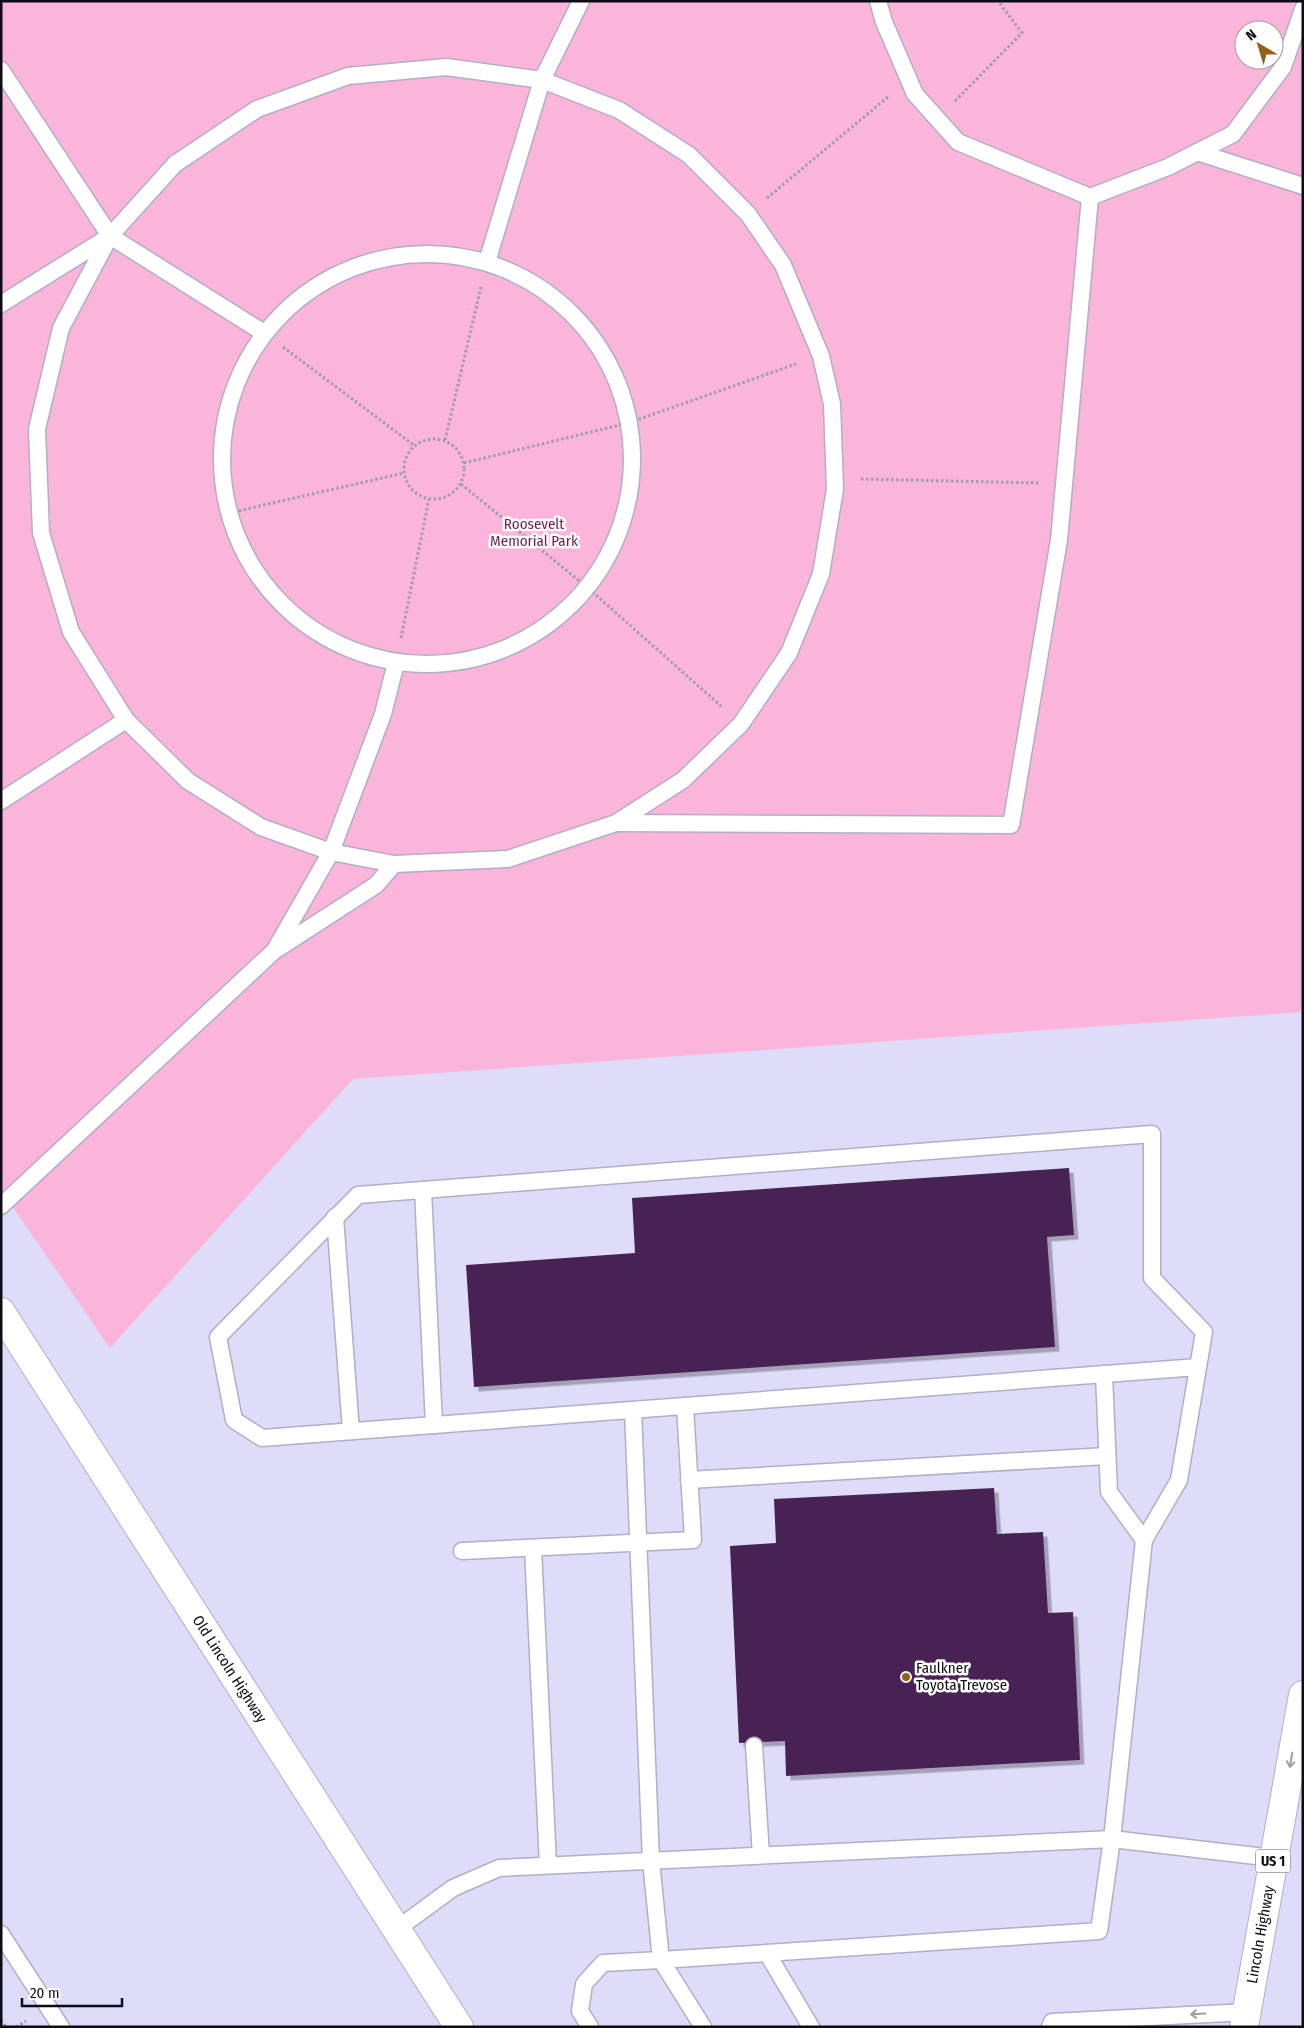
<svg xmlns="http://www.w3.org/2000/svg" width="1304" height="2028" font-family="'Fira Sans Condensed',sans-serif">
<defs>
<filter id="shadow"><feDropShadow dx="4.5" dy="4.5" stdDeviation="0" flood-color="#0004"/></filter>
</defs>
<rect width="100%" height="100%" fill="#dfdcf9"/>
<path fill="#fbb5da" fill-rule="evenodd" d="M 1,1 L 1303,1 L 1303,1012 L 353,1079 L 110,1348 L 1,1190 ZM 1244,30 L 1274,30 L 1274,60 L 1244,60 Z"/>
<g fill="#492354" filter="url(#shadow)">
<polygon points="1069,1168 1074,1235 1047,1237 1055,1347 474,1387 466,1265 635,1253 632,1198"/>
<polygon points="994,1488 997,1534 1043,1532 1048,1613 1073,1612 1080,1760 786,1776 785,1741 739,1743 730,1546 776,1543 774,1499"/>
</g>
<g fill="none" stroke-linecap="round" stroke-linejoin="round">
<g stroke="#b1aeca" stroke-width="19">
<g id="service">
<polyline points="878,1 884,22 915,94 958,142 1090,197 1168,167 1233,134 1283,67 1303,9"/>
<polyline points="1,70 110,236 264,333"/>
<polyline points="1197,152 1303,186"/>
<circle cx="427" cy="459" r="205"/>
<polyline points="487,262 542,80 581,1"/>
<polyline points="1,304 110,236 175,164 257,109 348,76 446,67 542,80 619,110 689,155 748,214 783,265 821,356 832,404 835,489 821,574 789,653 741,724 683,780 616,823 508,859 394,864 331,852 261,827 188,781 126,720 71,632 41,533 37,429 61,328 110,236"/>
<polyline points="1,801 126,720"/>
<polyline points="616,823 1011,825 1059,540 1090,197"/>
<polyline points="276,948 331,852 383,714 396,663"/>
<polyline points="423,1190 434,1425"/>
<polyline points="1,1206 274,951 376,885 394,864"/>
<polyline points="335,1217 351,1431"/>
<polyline points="1104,1374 1109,1492 1144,1540"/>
<polyline points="633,1410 651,1861 661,1960 1099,1931 1112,1839 1144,1540 1179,1480 1204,1332 1152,1278 1152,1134 358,1195 218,1337 234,1420 262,1438 1198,1367"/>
<polyline points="689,1480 1107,1456"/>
<polyline points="533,1548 548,1865"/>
<polyline points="462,1551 693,1540 685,1406"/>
<polyline points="754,1746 761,1855"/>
<polyline points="397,1929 453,1888 499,1868 1112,1839 1273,1858"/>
<polyline points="1,1934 61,2027"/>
<polyline points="767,1953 811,2027"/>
<polyline points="590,2027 580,2011 584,1984 603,1963 661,1960 703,2027"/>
<polyline points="1050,2027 1052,2022 1247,2012"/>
</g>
</g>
<g stroke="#b1aeca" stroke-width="30">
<g id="primary">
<path id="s1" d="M 1,1312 L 459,2027"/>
</g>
</g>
<g stroke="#b1aeca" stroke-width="30">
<g id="trunk">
<path id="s2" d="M 1244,2027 L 1303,1695"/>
</g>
</g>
<g stroke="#9f9cb3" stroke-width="3" stroke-dasharray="2.5 2.5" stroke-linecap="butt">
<polyline points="955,101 1022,33 998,1"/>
<polyline points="767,198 889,96"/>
<polyline points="283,347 415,446"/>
<circle cx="434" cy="469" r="30"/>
<polyline points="445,440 481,287"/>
<polyline points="464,463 628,423 796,364"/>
<polyline points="861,479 1040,483"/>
<polyline points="461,484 588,588 722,707"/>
<polyline points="229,513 404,473"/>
<polyline points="401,638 429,499"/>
<polyline points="1,2020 6,2027"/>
<polyline points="16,2027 26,2021"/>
</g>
<use href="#service" stroke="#fff" stroke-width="16"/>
<use href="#primary" stroke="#fff" stroke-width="28"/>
<use href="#trunk" stroke="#fff" stroke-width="28"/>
</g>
<defs><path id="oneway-shaft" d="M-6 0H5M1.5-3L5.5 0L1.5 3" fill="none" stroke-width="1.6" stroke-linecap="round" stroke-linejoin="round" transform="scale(1.25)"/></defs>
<g stroke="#9f9ea2">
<use href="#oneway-shaft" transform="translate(1291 1760) rotate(100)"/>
<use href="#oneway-shaft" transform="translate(1198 2014) rotate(177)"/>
</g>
<circle fill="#956116" stroke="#fff" stroke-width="2" cx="906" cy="1677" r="5"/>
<g text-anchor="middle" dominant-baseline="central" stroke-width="5" stroke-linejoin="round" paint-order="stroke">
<rect fill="#fff" stroke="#56555c" stroke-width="1" x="1255.5" y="1849.5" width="35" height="23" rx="4"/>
<g font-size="14" font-weight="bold" fill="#0e0c16">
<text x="1273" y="1861">US 1</text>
</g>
<g font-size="15" fill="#6e1f50" stroke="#fff">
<text x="534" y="524">Roosevelt<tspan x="534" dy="17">Memorial Park</tspan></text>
</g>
<g font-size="15" fill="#0e0c16" stroke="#fff" text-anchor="start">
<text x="916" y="1668">Faulkner<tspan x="916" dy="17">Toyota Trevose</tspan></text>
</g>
<g font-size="15" fill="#0e0c16" stroke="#fff">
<text stroke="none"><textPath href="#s1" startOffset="424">Old Lincoln Highway</textPath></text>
<text stroke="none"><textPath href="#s2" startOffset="94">Lincoln Highway</textPath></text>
</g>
</g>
<rect width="1304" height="2028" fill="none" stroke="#0e0c16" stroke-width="5"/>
<g transform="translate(1259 45) rotate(322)"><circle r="24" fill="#ffffff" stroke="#9f9ea2"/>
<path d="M0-4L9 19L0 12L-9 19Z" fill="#956116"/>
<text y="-8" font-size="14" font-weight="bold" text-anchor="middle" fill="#0e0c16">N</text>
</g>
<path d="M22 1998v8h100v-8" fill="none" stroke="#0e0c16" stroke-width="2.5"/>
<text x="30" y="1998" font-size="15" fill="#0e0c16" stroke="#ffffff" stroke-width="4" paint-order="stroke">20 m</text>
</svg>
